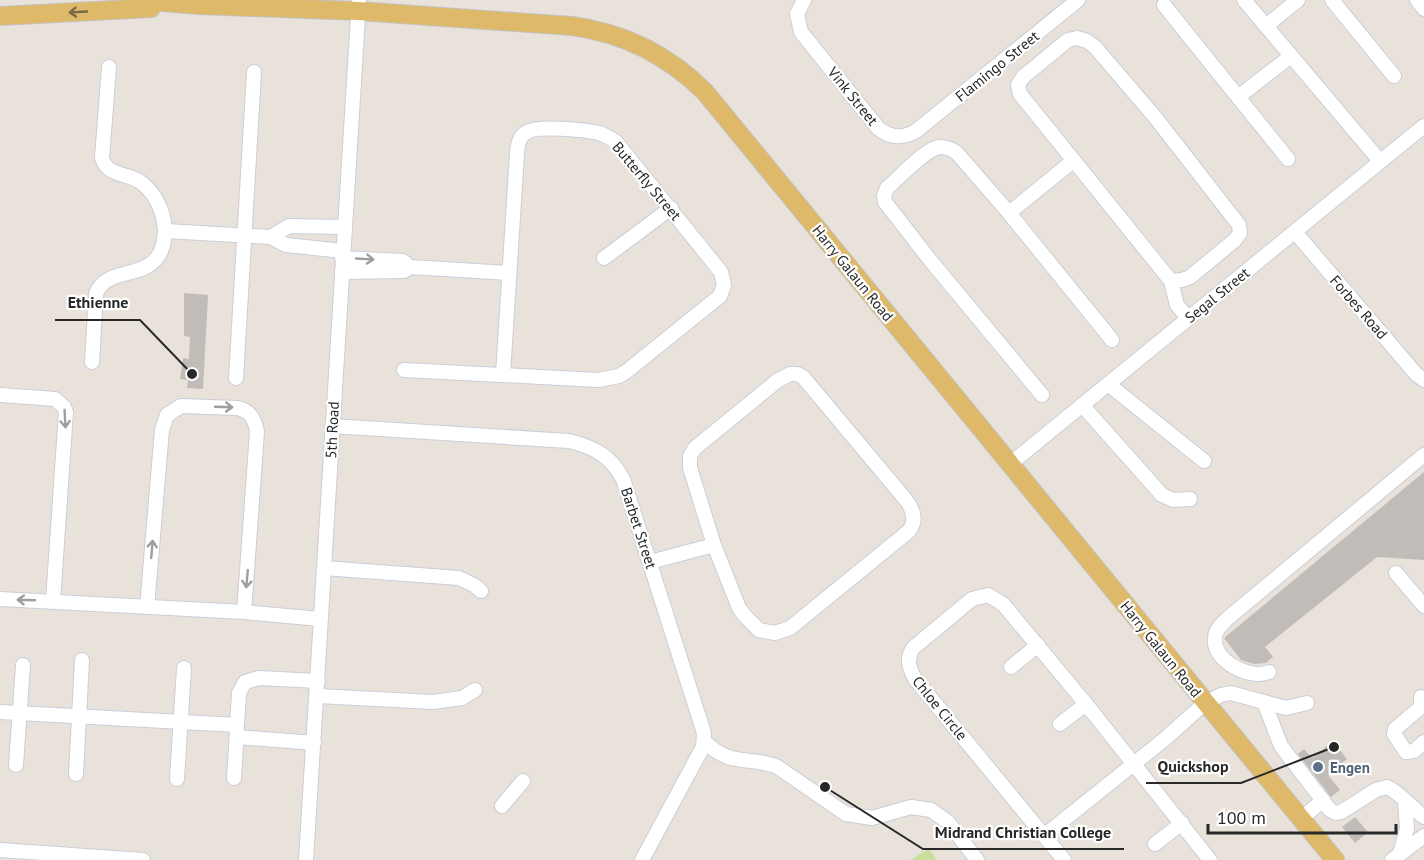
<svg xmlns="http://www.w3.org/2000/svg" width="1424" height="860" font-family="'PT Sans',sans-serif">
<rect width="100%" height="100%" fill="#e9e2db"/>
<polygon fill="#c9df9b" points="929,848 936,860 911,860"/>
<g fill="#c1bcb8">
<polygon points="184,293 208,295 203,389 187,388 188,380 180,379 183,358 189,359 190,337 184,336"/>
<polygon points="1424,472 1424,560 1377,557 1265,647 1273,657 1266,663 1254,664 1241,660 1224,638"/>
<polygon points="1333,741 1347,759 1328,775 1340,790 1331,797 1298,754 1304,749 1312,758"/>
<polygon points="1355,817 1368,832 1355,843 1342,827"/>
</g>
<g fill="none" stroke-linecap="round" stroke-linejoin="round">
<g stroke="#caced8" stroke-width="16">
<g id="minor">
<path d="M 804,0 L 797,14 L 801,32 L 878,128 C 890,138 902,139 916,131 L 1078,0"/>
<polyline points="1244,0 1380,161"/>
<polyline points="1332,0 1394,76"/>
<polyline points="1417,0 1424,9"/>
<polyline points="1164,5 1238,97"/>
<polyline points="1266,26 1298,0"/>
<polyline points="1288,159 1238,97 1291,56"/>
<polyline points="1009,213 1073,161"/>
<polyline points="166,231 271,237 286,245 343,251"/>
<polyline points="1295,232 1416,374 1424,380"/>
<polyline points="271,237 289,226 344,227"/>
<polyline points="342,258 403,261 410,267"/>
<polyline points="604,258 671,208"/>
<polyline points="342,272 404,271 410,267 509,273"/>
<polyline points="1171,281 1182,280 1190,277 1235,240 1240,233 1239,225 1155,117 1095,47 1087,41 1077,38 1068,40 1023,77 1018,85 1020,94 1171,281 1177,305 1188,318"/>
<path d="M 92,362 L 96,294 C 105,266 148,281 161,251 C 171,227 160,195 139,181 C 126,173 107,176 102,158 L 109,67"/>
<path d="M 404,370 L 598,380 L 619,376 L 627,371 L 720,296 L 724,285 L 721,272 L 616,142 C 610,138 605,135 599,133 C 586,130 537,125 527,132 C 519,136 518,144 517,153 L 503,375"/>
<path d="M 790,374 L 797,374 L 803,377 L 906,500 C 913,509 917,520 909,531 L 790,628 L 775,633 L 759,630 L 745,616 L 739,608 L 714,545 L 690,468 L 690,456 L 695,448 L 777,381 Z"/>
<polyline points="236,378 254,72"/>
<polyline points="1108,384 1204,461"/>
<polyline points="0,395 55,399 64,407 66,412 53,601"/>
<path d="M 1042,395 L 930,260 L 885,202 L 884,196 L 887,188 C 898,179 925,149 939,147 C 945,147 952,149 957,153 L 1009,213 L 1112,340"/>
<polyline points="1082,405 1162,495 1173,500 1190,499"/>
<path d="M 332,426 L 569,441 C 594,447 611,456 623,479 L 704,733 L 703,747 L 698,756 L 642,860"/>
<polyline points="1010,464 1424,126"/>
<polyline points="650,562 714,545"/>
<polyline points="324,568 459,578 474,585 481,591"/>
<polyline points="1396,573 1424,606"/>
<polyline points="0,599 244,612 320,619"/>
<path d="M 147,607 L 162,430 L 167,415 L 181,406 L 237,408 C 250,410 255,419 257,432 L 244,612"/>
<polyline points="1011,667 1038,645"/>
<path d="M 1269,672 C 1250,680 1212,661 1215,638 C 1215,629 1223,623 1228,618 L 1424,455"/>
<polyline points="317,696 433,702 462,698 475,690"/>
<polyline points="1421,697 1421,707 1395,729 1394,734 1406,752 1414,751 1424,742"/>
<path d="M 1264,702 L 1281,746 L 1330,810 L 1336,813 L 1341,812 L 1376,790 L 1387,787 C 1399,792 1412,808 1424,817"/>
<polyline points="0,712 237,725 239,693 245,682 259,678 318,681"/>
<polyline points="1060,724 1086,704"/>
<polyline points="237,737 314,743"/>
<path d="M 704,741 C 730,767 747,756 776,766 L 846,814 L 872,818 L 911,807 L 931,810 L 948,822 L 977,860"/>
<polyline points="16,765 23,665"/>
<polyline points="76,774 82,660"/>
<polyline points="234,778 237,730"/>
<polyline points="177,779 184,668"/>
<polyline points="502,806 523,781"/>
<polyline points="1300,820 1323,800"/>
<polyline points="1045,835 1166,738 1205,703 1221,695 1231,693 1286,708 1307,703"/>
<polyline points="1155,844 1182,823"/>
<polyline points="0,850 143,860"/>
<polyline points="1400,854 1407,828 1405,802"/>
<polyline points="306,860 359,0"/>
<path d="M 1064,860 L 915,679 C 909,668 906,659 913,648 L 972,599 L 988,595 L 1003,604 L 1086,704 L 1210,860"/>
<polyline points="1392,860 1424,836"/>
</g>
</g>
<g stroke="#c3c3c3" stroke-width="20">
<g id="major">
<path d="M 136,0 L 199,5 L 358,11 L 572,26 C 624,33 667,54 705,92 L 1335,860"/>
<polyline points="0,16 151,8"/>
</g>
</g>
<use href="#minor" stroke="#fff" stroke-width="14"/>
<use href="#major" stroke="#dfb96a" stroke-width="18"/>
</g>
<defs><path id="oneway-shaft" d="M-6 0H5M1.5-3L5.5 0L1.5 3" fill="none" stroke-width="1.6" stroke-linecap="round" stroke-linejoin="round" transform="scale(1.5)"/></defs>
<use stroke="#7a6946" href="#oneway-shaft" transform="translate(78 12) rotate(177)"/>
<g stroke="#9e9e9e">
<use href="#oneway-shaft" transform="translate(365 259) rotate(3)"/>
<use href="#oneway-shaft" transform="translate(224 407) rotate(2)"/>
<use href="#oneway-shaft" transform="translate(65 419) rotate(87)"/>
<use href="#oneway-shaft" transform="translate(152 549) rotate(-85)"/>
<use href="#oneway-shaft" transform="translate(247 579) rotate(95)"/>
<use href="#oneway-shaft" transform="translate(26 600) rotate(-178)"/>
</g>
<circle fill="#5c6f8a" stroke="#fff" stroke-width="2" cx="1318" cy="767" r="6"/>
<g text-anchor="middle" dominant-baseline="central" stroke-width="4.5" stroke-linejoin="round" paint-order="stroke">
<g font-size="15" fill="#282828" stroke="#fff">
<text transform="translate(997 66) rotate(-39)">Flamingo Street</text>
<text transform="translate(853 96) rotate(51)">Vink Street</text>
<text transform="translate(647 181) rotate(50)">Butterfly Street</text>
<text transform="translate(853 273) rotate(51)">Harry Galaun Road</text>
<text transform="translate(1217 295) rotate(-39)">Segal Street</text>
<text transform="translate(1359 307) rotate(49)">Forbes Road</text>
<text transform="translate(332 430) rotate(-87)">5th Road</text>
<text transform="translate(639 528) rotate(72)">Barbet Street</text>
<text transform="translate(1161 649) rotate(51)">Harry Galaun Road</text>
<text transform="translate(940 708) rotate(51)">Chloe Circle</text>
</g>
<g font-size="15" font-weight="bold" fill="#4e5e75" stroke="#fff" text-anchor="start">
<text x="1330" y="767">Engen</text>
</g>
</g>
<path fill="none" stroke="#282828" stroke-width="2" d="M192 374L140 320H55M1334 747L1241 783H1146M825 787L923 849H1124"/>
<g fill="#282828" stroke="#fff" stroke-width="2">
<circle cx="192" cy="374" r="6"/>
<circle cx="1334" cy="747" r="6"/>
<circle cx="825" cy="787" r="6"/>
</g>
<g font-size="16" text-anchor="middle" font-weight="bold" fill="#282828" stroke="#fff" stroke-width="4.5" stroke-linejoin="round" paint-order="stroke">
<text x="98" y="308">Ethienne</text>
<text x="1193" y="772">Quickshop</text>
<text x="1023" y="838">Midrand Christian College</text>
</g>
<path d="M1208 824v9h188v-9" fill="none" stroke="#282828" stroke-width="3"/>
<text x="1217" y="824" font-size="18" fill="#282828" stroke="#ffffff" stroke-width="4.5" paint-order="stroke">100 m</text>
</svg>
